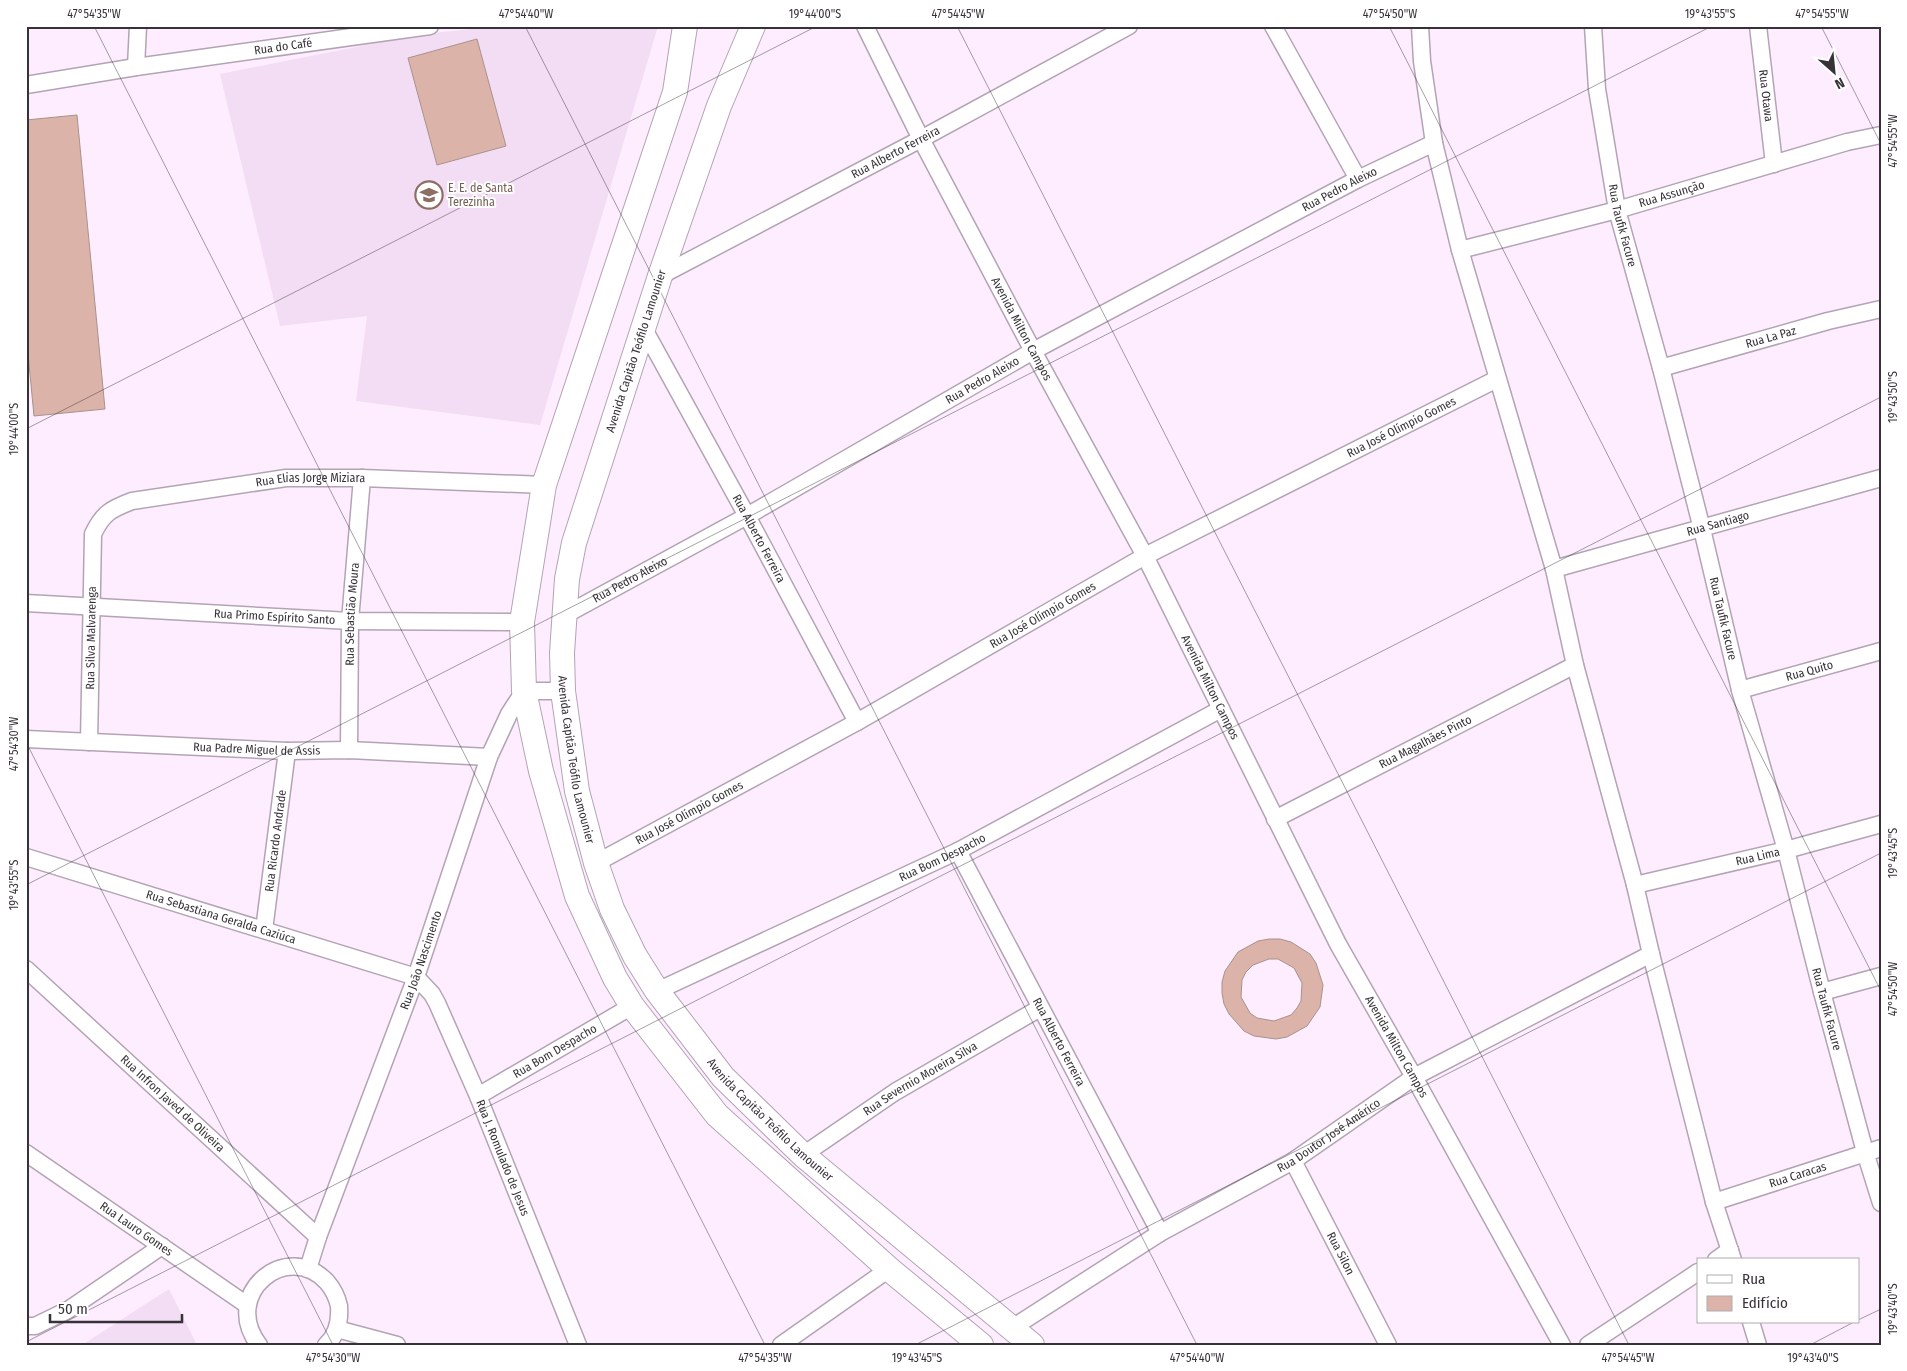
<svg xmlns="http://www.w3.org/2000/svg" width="1907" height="1371" font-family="'Fira Sans Condensed',sans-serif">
<rect width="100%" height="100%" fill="#fdedff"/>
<g fill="#f2ddf4">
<polygon points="504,26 658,26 540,425 356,401 367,316 280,326 220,74 422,34"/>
<polygon points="169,1289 197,1345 82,1345"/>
</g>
<g fill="#dcb3a9" stroke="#a9928c" fill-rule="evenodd">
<polygon points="477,39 506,146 437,165 408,58"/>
<polygon points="77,115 105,409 34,416 26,333 26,120"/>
<path d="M 1269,939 L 1280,939 L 1291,942 L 1310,954 L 1316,963 L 1323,985 L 1320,1007 L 1307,1026 L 1287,1037 L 1276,1039 L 1254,1036 L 1244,1031 L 1229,1014 L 1224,1004 L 1222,993 L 1222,982 L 1225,971 L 1238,952 L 1258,941 ZM 1269,959 L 1278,959 L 1294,968 L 1302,983 L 1301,1001 L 1297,1008 L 1291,1015 L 1274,1021 L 1257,1018 L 1250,1013 L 1241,997 L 1242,980 L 1246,972 L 1253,965 Z"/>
</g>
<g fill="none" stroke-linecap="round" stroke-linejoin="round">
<g stroke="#b3a4b4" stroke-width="19">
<g id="minor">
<path id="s1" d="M 865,26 L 921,139 L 1033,351 L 1145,556 L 1338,944 L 1414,1077 L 1562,1345"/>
<polyline points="1273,26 1358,179"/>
<polyline points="1420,26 1422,61 1434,143 1460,250 1554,569 1575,665 1635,885 1651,954 1714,1202 1733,1260"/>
<path id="s2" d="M 1593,26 L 1597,89 L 1617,210 L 1661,368 L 1702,529 L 1740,690 L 1786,850 L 1822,992 L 1865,1152 L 1881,1203"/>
<path id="s3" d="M 1758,26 L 1774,164"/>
<polyline points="136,67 138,26"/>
<path id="s4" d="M 26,85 L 136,67 L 430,26"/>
<path id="s5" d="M 1460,250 L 1617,210 L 1847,142 L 1881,135"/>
<path id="s6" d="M 660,276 L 921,139 L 1129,26"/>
<path id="s7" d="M 644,329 L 747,516 L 857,722"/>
<path id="s8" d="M 1661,368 L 1828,321 L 1881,309"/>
<path id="s9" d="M 1554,569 L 1881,478"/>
<path id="s10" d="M 26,603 L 350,621 L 522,622"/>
<path id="s11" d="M 565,615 L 747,516 L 1033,351 L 1358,179 L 1434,143"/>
<path id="s12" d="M 1740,690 L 1881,651"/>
<path id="s13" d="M 26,739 L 287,751 L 349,750 L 489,757"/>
<path id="s14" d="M 89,742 L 93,534 C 103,513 111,509 132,501 L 286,478 L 362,478 L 544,485"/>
<path id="s15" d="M 349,750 L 350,621 L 362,478"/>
<path id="s16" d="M 1275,819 L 1575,665"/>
<path id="s17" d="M 958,851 L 1160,1233"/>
<path id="s18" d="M 26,857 L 416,977 L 432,994 L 437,1003 L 478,1096 L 578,1345"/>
<path id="s19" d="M 596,863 L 857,722 L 1145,556 L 1497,379"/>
<path id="s20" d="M 1635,885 L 1786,850 L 1881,824"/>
<path id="s21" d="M 264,930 L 287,751"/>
<path id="s22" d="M 26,969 L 318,1237"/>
<path id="s23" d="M 657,991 L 958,851 L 1221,709"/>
<polyline points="1822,992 1881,976"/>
<path id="s24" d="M 478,1096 L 632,1006"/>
<path id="s25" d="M 26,1153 L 247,1305"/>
<path id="s26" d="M 803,1155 L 895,1092 L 1040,1008"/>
<path id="s27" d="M 1293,1161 L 1388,1345"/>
<path id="s28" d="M 1714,1202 L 1881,1148"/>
<polyline points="1716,1260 1730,1250"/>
<path id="s29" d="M 308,1269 L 318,1237 L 416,977 L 489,757 L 509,714 L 524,691 L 563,691"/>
<polyline points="1751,1322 1758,1345"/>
<polyline points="26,1326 35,1326 68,1310 162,1246"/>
<path id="s30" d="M 1012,1328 L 1160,1233 L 1293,1161 L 1414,1077 L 1651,954"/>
<polyline points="337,1329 397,1345"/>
<path d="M 259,1345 C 220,1294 287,1239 327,1282 C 333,1289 337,1297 339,1306 C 340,1320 337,1335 326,1345"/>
<polyline points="781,1345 889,1269"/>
<polyline points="1588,1345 1698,1272"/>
</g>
</g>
<g stroke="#b3a4b4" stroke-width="26">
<g id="secondary">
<polyline points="685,26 675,92 544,485 522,622 524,691 541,771 577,896 615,978 632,1006 717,1115 889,1269 981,1345"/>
<path id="s31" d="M 753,26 L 719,106 L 660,276 L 574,543 L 567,579 L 562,653 L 563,691 L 577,791 L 596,863 L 612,909 L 635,956 L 657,991 L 723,1077 L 803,1155 L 1032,1345"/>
</g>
</g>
<use href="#minor" stroke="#fff" stroke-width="16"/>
<use href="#secondary" stroke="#fff" stroke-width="24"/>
</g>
<path fill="none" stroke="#373138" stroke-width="1" stroke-opacity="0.45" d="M 94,26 L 765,1345M 525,26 L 1197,1345M 957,26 L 1629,1345M 1389,26 L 1881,991M 1821,26 L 1881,144M 26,429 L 817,26M 26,742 L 333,1345M 26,885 L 1712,26M 1858,1320 L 1881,1309M 26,1342 L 1881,397M 915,1345 L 1881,853M 1810,1345 L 1854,1322"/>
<defs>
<g id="school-ring" transform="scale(1.4375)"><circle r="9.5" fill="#fff" stroke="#8d6e63" stroke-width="1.5"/><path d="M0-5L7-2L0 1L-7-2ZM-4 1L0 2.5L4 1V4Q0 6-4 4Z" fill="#8d6e63"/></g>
</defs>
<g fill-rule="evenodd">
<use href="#school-ring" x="429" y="195"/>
</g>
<g text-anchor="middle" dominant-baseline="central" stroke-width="4" stroke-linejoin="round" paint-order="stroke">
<g font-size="12" fill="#373138" stroke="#fff">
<text stroke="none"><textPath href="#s4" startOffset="260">Rua do Café</textPath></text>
<text stroke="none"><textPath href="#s3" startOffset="70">Rua Otawa</textPath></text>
<text stroke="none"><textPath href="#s6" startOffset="266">Rua Alberto Ferreira</textPath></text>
<text stroke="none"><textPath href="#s11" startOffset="884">Rua Pedro Aleixo</textPath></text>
<text stroke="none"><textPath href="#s5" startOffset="219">Rua Assunção</textPath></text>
<text stroke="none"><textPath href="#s2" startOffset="202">Rua Taufik Facure</textPath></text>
<text stroke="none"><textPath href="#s1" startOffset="341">Avenida Milton Campos</textPath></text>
<text stroke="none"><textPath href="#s8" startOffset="114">Rua La Paz</textPath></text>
<text transform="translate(636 351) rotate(-72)">Avenida Capitão Teófilo Lamounier</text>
<text stroke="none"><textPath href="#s11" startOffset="479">Rua Pedro Aleixo</textPath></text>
<text stroke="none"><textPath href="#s19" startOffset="916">Rua José Olímpio Gomes</textPath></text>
<text stroke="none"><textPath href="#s14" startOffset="441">Rua Elias Jorge Miziara</textPath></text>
<text stroke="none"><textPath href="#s9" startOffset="170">Rua Santiago</textPath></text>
<text stroke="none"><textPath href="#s7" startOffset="239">Rua Alberto Ferreira</textPath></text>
<text stroke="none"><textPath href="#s11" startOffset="74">Rua Pedro Aleixo</textPath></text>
<text stroke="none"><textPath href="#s15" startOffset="136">Rua Sebastião Moura</textPath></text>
<text stroke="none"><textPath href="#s19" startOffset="511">Rua José Olímpio Gomes</textPath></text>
<text stroke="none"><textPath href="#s10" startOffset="249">Rua Primo Espírito Santo</textPath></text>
<text stroke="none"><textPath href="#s2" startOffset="608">Rua Taufik Facure</textPath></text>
<text stroke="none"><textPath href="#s14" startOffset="104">Rua Silva Malvarenga</textPath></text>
<text stroke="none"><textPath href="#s12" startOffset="72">Rua Quito</textPath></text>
<text stroke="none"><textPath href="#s1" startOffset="746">Avenida Milton Campos</textPath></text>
<text stroke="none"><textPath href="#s16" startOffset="169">Rua Magalhães Pinto</textPath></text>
<text stroke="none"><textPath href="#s13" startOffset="231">Rua Padre Miguel de Assis</textPath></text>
<text stroke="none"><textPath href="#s31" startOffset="766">Avenida Capitão Teófilo Lamounier</textPath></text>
<text stroke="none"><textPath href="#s19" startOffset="106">Rua José Olímpio Gomes</textPath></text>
<text stroke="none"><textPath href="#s21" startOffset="90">Rua Ricardo Andrade</textPath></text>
<text stroke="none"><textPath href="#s20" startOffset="126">Rua Lima</textPath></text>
<text stroke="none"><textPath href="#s23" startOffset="315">Rua Bom Despacho</textPath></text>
<text stroke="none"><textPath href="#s18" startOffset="204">Rua Sebastiana Geralda Caziúca</textPath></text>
<text stroke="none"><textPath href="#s29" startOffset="329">Rua João Nascimento</textPath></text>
<text stroke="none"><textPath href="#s2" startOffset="1012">Rua Taufik Facure</textPath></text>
<text stroke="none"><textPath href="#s17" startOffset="216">Rua Alberto Ferreira</textPath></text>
<text stroke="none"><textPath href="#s1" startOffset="1151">Avenida Milton Campos</textPath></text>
<text stroke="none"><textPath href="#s24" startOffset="89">Rua Bom Despacho</textPath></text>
<text stroke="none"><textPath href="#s26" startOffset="140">Rua Severnio Moreira Silva</textPath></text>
<text stroke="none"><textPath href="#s22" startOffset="199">Rua Infron Javed de Oliveira</textPath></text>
<text stroke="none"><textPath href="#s31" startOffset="1186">Avenida Capitão Teófilo Lamounier</textPath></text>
<text stroke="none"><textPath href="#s30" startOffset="371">Rua Doutor José Américo</textPath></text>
<text stroke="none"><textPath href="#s18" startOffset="610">Rua J. Romulado de Jesus</textPath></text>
<text stroke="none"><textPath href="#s28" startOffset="88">Rua Caracas</textPath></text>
<text stroke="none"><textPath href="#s25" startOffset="134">Rua Lauro Gomes</textPath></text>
<text stroke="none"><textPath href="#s27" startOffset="104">Rua Silon</textPath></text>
</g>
<g font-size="12" fill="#785e54" stroke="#fff" text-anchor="start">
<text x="448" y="188">E. E. de Santa<tspan x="448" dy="14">Terezinha</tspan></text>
</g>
</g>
<rect width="1907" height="1371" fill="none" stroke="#ffffff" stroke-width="55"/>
<rect x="1697" y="1258" width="162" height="65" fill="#ffffff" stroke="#afadaf"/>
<rect x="1707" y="1275" width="25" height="8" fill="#ffffff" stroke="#afadaf"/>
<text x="1742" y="1284" font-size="15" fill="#373138">Rua</text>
<rect x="1707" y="1296" width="25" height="15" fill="#dcb3a9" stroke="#afadaf"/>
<text x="1742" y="1308" font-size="15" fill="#373138">Edifício</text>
<g transform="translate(1834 72) rotate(153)" stroke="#ffffff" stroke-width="4" paint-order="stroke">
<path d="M0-4L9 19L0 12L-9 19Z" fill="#373138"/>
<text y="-8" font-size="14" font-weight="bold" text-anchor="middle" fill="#373138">N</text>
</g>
<path d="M50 1314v8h132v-8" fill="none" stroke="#373138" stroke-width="2.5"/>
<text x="58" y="1314" font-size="15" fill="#373138" stroke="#ffffff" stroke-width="4" paint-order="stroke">50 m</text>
<rect x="28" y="28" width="1852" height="1316" fill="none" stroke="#373138" stroke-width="2"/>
<g font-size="12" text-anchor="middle" fill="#373138">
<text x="94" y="18">47°54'35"W</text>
<text x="526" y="18">47°54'40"W</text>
<text x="815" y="18">19°44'00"S</text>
<text x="958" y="18">47°54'45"W</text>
<text x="1390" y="18">47°54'50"W</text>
<text x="1710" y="18">19°43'55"S</text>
<text x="1822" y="18">47°54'55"W</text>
<text transform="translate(1893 141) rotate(-90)" y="4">47°54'55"W</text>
<text transform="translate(1893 397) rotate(-90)" y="4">19°43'50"S</text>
<text transform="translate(14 429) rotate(-90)" y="4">19°44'00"S</text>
<text transform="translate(14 744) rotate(-90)" y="4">47°54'30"W</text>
<text transform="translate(1893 853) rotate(-90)" y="4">19°43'45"S</text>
<text transform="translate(14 885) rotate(-90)" y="4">19°43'55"S</text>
<text transform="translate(1893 989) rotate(-90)" y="4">47°54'50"W</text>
<text transform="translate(1893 1309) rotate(-90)" y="4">19°43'40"S</text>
<text x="333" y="1362">47°54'30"W</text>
<text x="765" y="1362">47°54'35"W</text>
<text x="917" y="1362">19°43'45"S</text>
<text x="1197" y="1362">47°54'40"W</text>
<text x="1628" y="1362">47°54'45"W</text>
<text x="1813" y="1362">19°43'40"S</text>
</g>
</svg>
